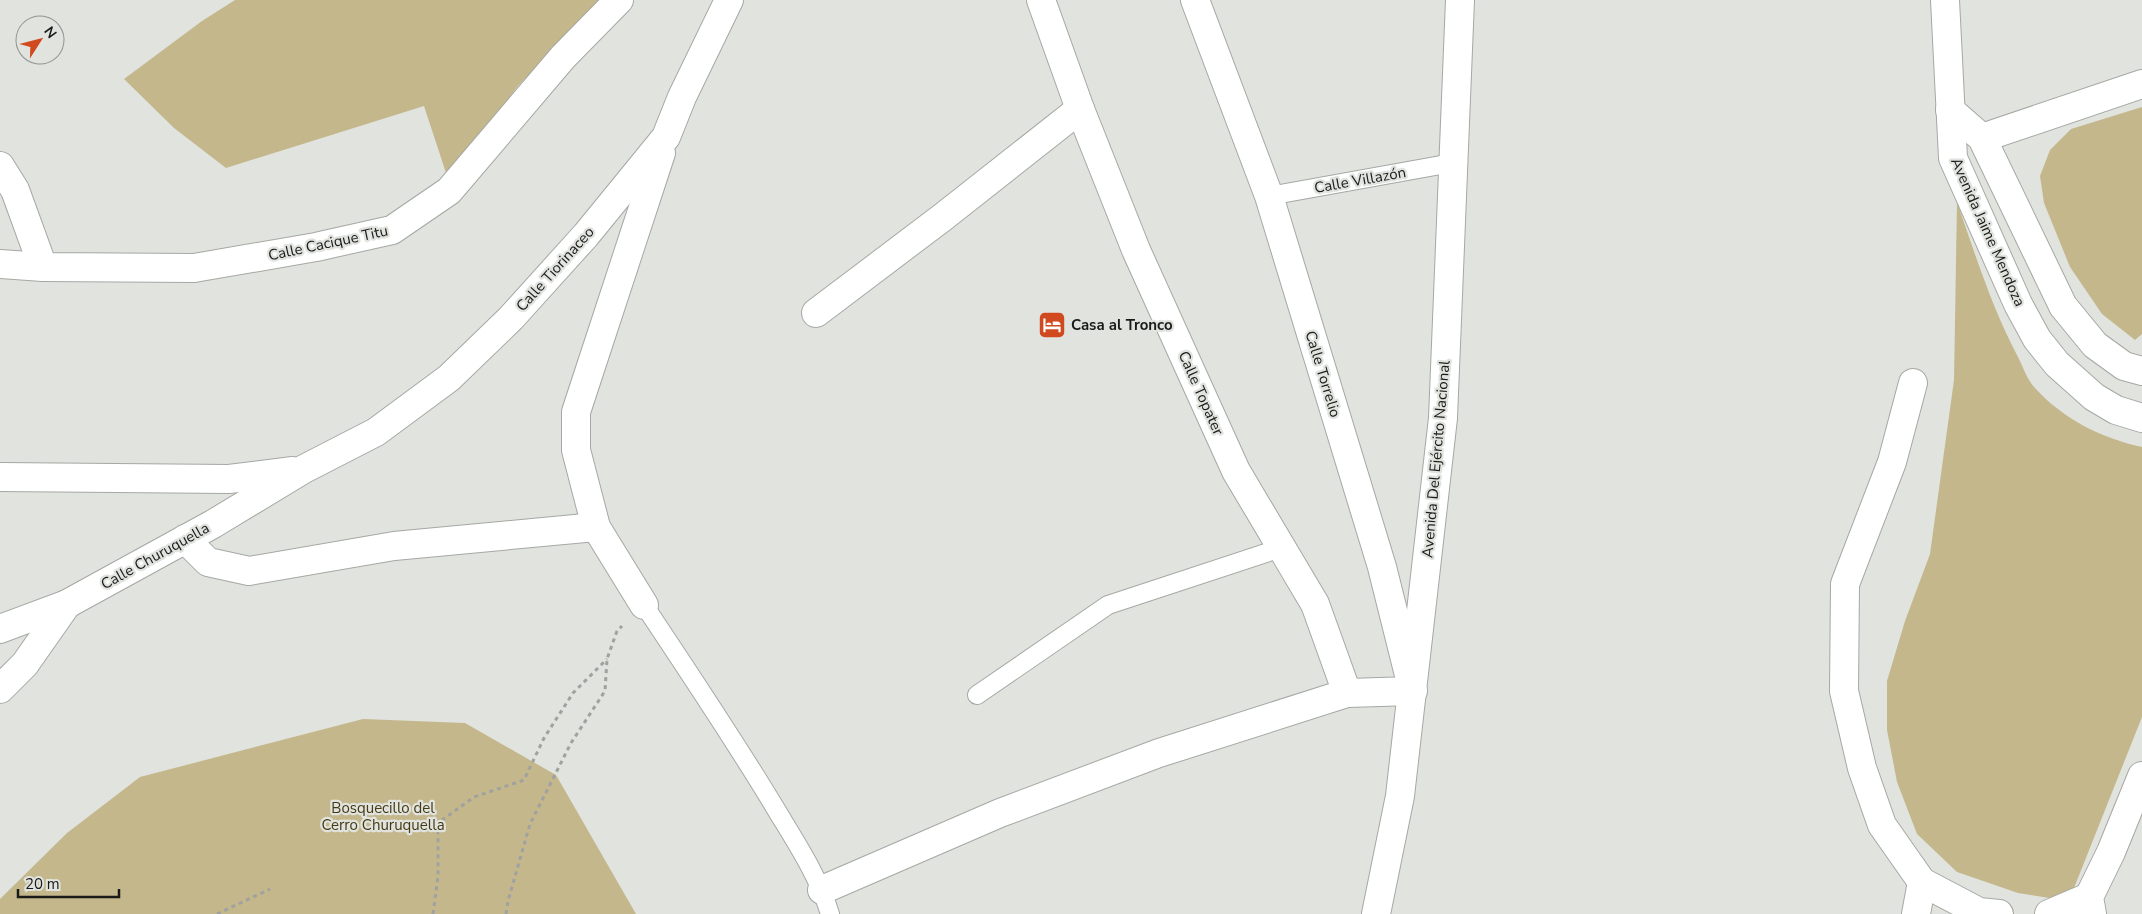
<svg xmlns="http://www.w3.org/2000/svg" width="2142" height="914" font-family="'Nunito Sans',sans-serif">
<rect width="100%" height="100%" fill="#e0e3de"/>
<g fill="#c4b78c">
<polygon points="235,0 601,0 518,86 448,179 424,106 226,168 174,128 124,79 202,21"/>
<polygon points="2142,107 2142,334 2135,340 2102,314 2070,267 2044,203 2040,176 2050,150 2071,129"/>
<path d="M 1957,202 C 1975,254 1992,308 2018,357 C 2023,367 2027,379 2034,387 C 2063,419 2101,438 2142,447 L 2142,717 L 2074,888 L 2056,899 L 2018,893 L 1957,872 L 1917,834 L 1897,782 L 1887,730 L 1887,681 L 1905,621 L 1930,554 L 1954,380 Z"/>
<polygon points="363,719 465,723 556,775 636,914 0,914 0,899 67,833 140,777"/>
</g>
<g fill="none" stroke-linecap="round" stroke-linejoin="round">
<g stroke="#a5a8a3" stroke-width="20">
<g id="service">
<polyline points="1269,196 1452,163"/>
<path d="M 644,605 C 688,671 733,738 774,806 C 795,841 818,875 830,914"/>
<polyline points="977,695 1108,605 1281,548"/>
</g>
</g>
<g stroke="#a5a8a3" stroke-width="30">
<g id="minor">
<polyline points="1195,0 1269,196 1382,567 1412,687"/>
<polyline points="0,166 15,190 43,267"/>
<polyline points="0,264 43,267 194,268 316,247 392,230 449,191 563,57 619,0"/>
<polyline points="816,313 943,217 1080,109"/>
<polyline points="1913,383 1892,462 1845,584 1844,691 1862,768 1882,825 1922,882 1979,912 1999,914"/>
<polyline points="0,477 229,479 293,471"/>
<polyline points="185,539 208,562 249,571 394,546 596,527"/>
<polyline points="644,605 596,527 576,450 576,412 661,153"/>
<polyline points="0,629 67,604 213,524 304,469 376,432 449,378 511,318 586,235 666,137 682,97 729,0"/>
<polyline points="0,689 25,664 67,604"/>
<polyline points="822,890 1000,813 1159,753 1347,693 1315,604 1236,471 1136,250 1080,109 1041,0"/>
<polyline points="1916,914 1922,882"/>
<polyline points="2049,914 2089,897"/>
<polyline points="2092,914 2089,897 2111,852 2142,776"/>
</g>
</g>
<g stroke="#a5a8a3" stroke-width="30">
<polyline id="tertiary" points="1347,693 1413,691"/>
</g>
<g stroke="#a5a8a3" stroke-width="30">
<g id="primary">
<polyline points="1945,0 1953,158 2018,304 2037,339 2057,364 2094,397 2116,410 2142,418"/>
<polyline points="1950,110 1982,138 2063,306 2095,345 2124,366 2142,371"/>
<polyline points="1982,138 2142,84"/>
<polyline points="1376,914 1400,796 1443,418 1460,0"/>
</g>
</g>
<g stroke="#9fa29e" stroke-width="3" stroke-dasharray="4 4" stroke-linecap="butt">
<polyline points="217,914 270,889"/>
<polyline points="433,914 438,876 438,823 474,797 524,780 544,738 573,693 607,659"/>
<polyline points="506,914 508,901 530,824 571,743 605,691 607,659 617,631 622,626"/>
</g>
<use href="#service" stroke="#fff" stroke-width="18"/>
<use href="#minor" stroke="#fff" stroke-width="28"/>
<use href="#tertiary" stroke="#fff" stroke-width="28"/>
<use href="#primary" stroke="#fff" stroke-width="28"/>
</g>
<defs>
<g id="hotel-square" transform="scale(1.4375)"><rect x="-9" y="-9" width="18" height="18" rx="4" fill="#d1491f" stroke="#e0e3de"/><path d="M-6-4.5h1.5V1H6V5H4.5V3h-9V5H-6ZM-4 0a1.8 1.8 0 1 1 3.6 0ZM.5 0V-2.5h3Q6-2.5 6 0Z" fill="#fff"/></g>
</defs>
<g fill-rule="evenodd">
<use href="#hotel-square" x="1052" y="325"/>
</g>
<g text-anchor="middle" dominant-baseline="central" stroke-width="4.5" stroke-linejoin="round" paint-order="stroke">
<g font-size="15" fill="#1a1b19" stroke="#e0e3de">
<text transform="translate(1360 180) rotate(-10)">Calle Villazón</text>
<text transform="translate(1988 232) rotate(66)">Avenida Jaime Mendoza</text>
<text transform="translate(328 243) rotate(-12)">Calle Cacique Titu</text>
<text transform="translate(555 269) rotate(-48)">Calle Tiorinaceo</text>
<text transform="translate(1323 374) rotate(73)">Calle Torrelio</text>
<text transform="translate(1201 393) rotate(66)">Calle Topater</text>
<text transform="translate(1436 459) rotate(-85)">Avenida Del Ejército Nacional</text>
<text transform="translate(155 556) rotate(-29)">Calle Churuquella</text>
</g>
<g font-size="15" font-weight="bold" fill="#1a1b19" stroke="#e0e3de" text-anchor="start">
<text x="1071" y="325">Casa al Tronco</text>
</g>
<g font-size="15" fill="#453a12" stroke="#e0e3de">
<text x="383" y="808">Bosquecillo del<tspan x="383" dy="17">Cerro Churuquella</tspan></text>
</g>
</g>
<g transform="translate(40 40) rotate(54)"><circle r="24" fill="#e0e3de" stroke="#91938f"/>
<path d="M0-4L9 19L0 12L-9 19Z" fill="#d1491f"/>
<text y="-8" font-size="14" font-weight="bold" text-anchor="middle" fill="#1a1b19">N</text>
</g>
<path d="M18 889v8h101v-8" fill="none" stroke="#1a1b19" stroke-width="2.5"/>
<text x="25" y="889" font-size="15" fill="#1a1b19" stroke="#e0e3de" stroke-width="4" paint-order="stroke">20 m</text>
</svg>
